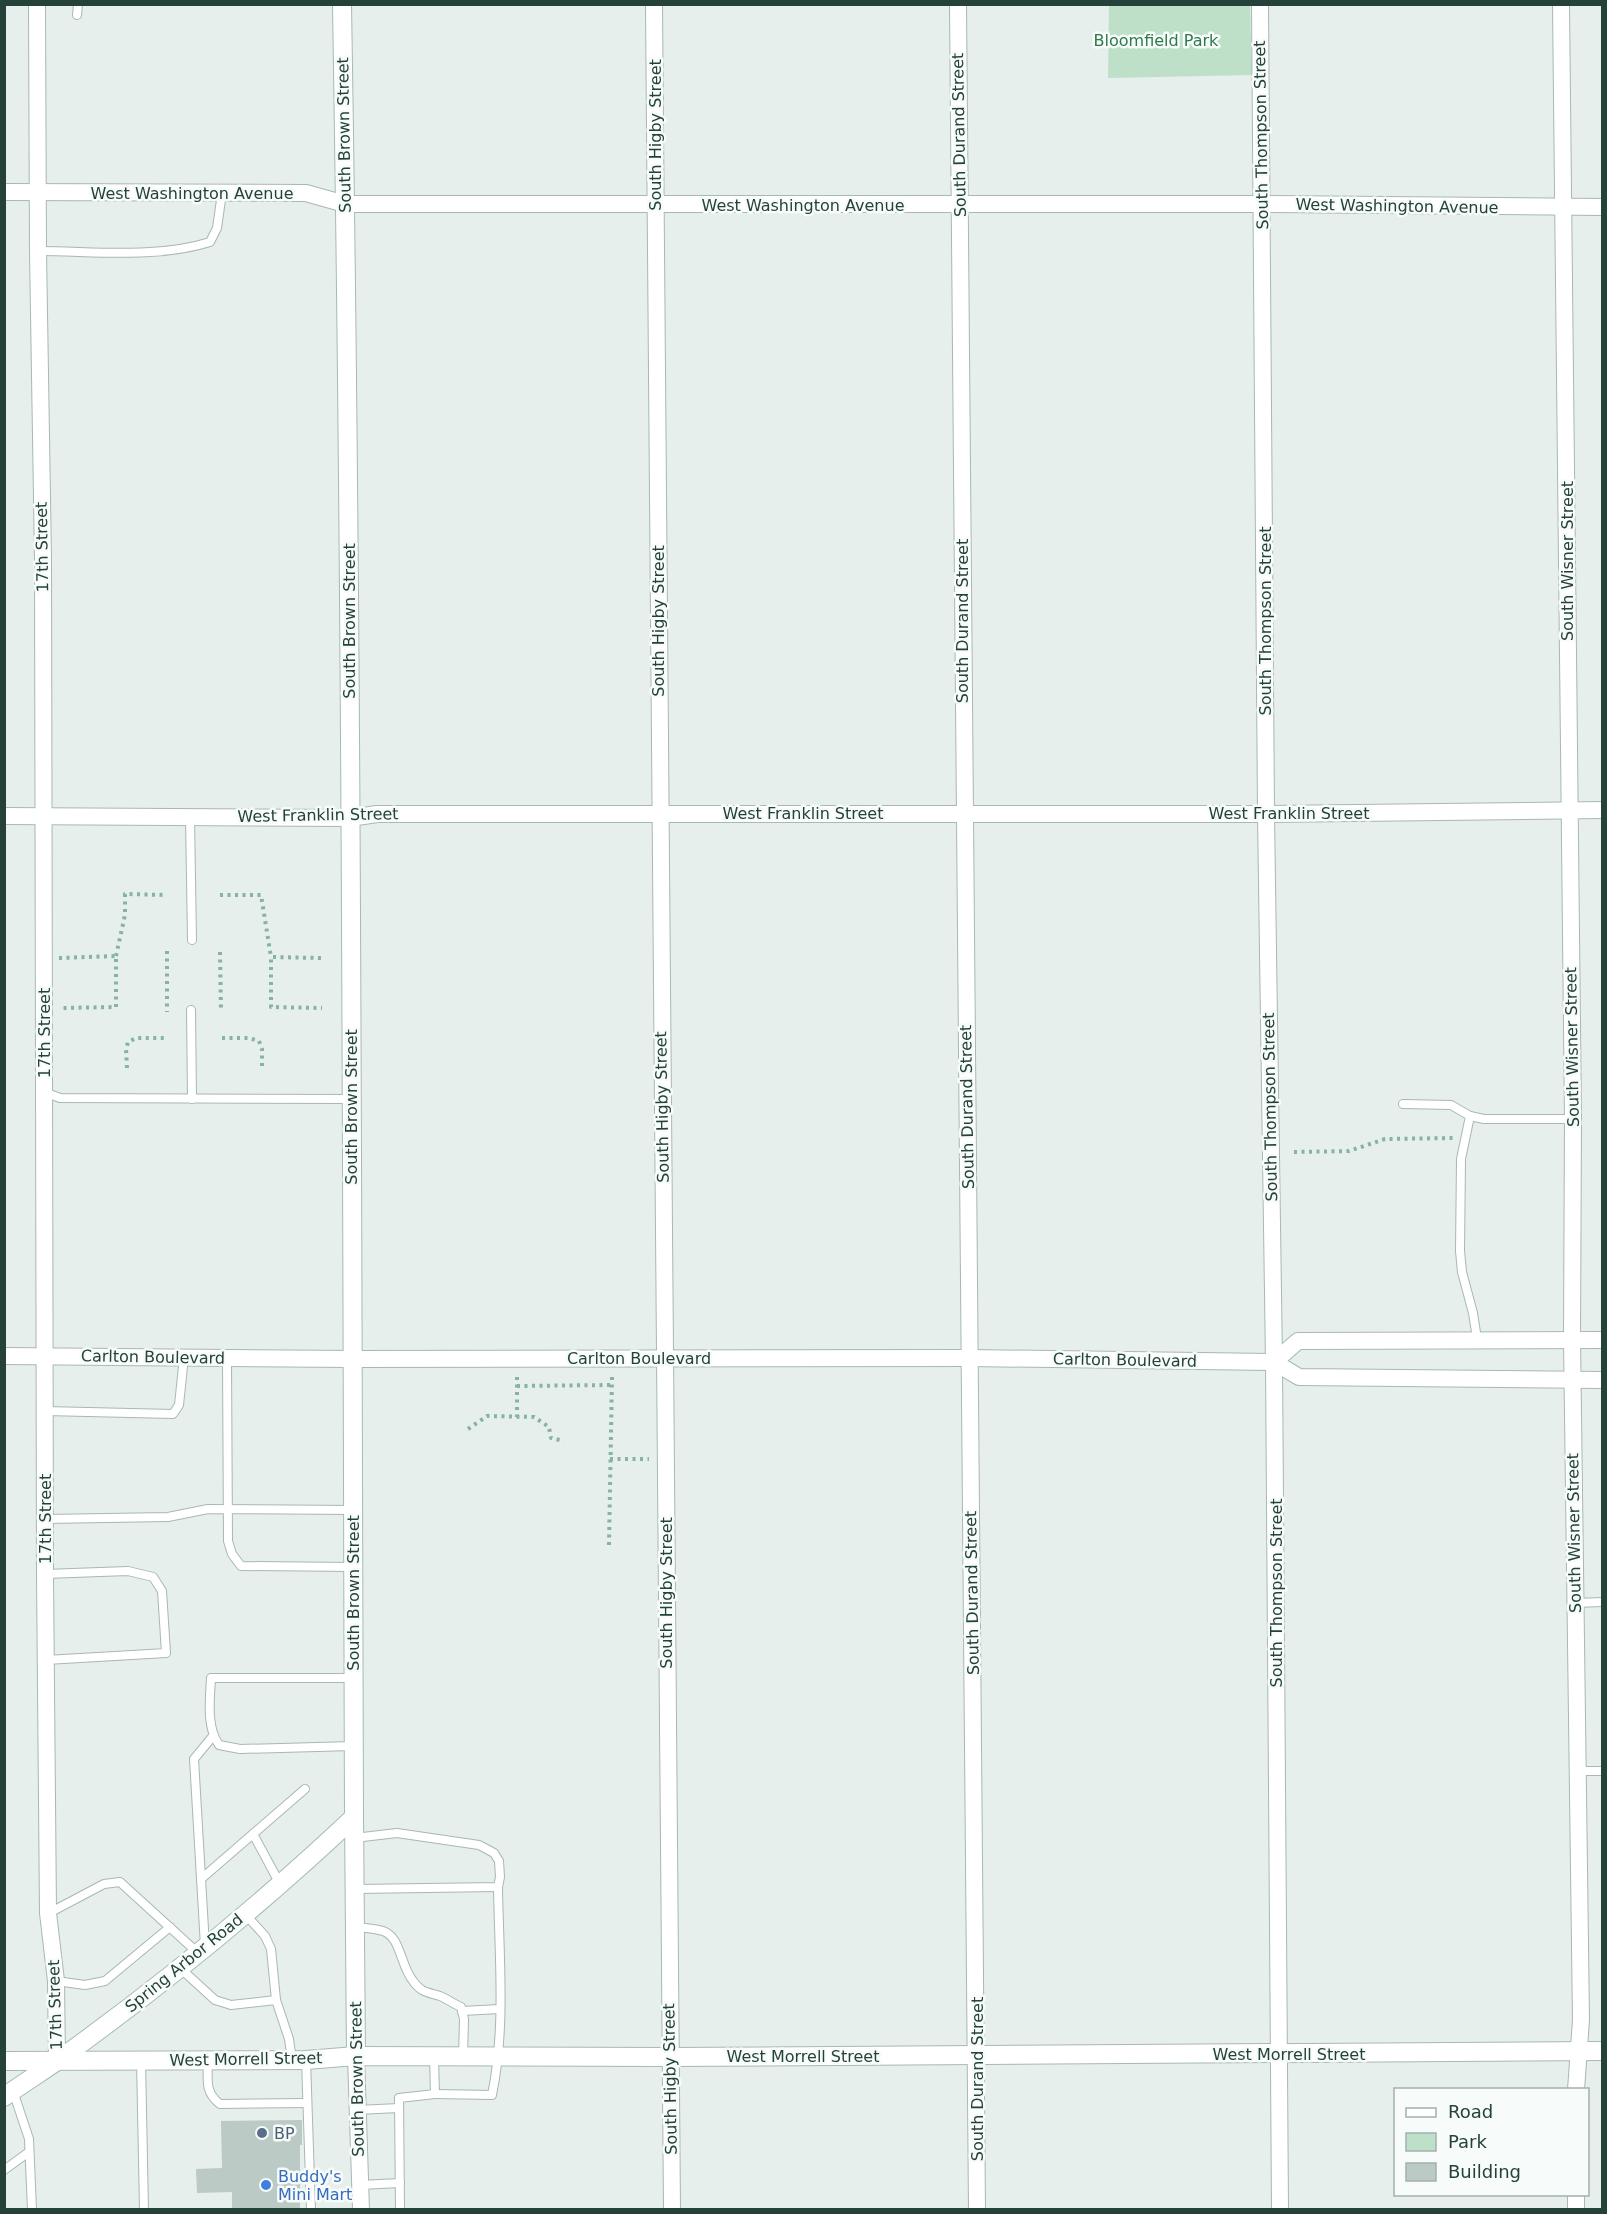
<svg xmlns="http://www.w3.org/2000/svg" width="1607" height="2214" font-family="'DejaVu Sans',sans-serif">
<rect width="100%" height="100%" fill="#e6efeb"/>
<polygon fill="#bfe0c8" points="1109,5 1250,5 1252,75 1108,78"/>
<polygon fill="#bbcac4" points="302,2120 302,2145 300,2145 300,2209 232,2210 232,2192 197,2193 196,2169 222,2168 221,2121"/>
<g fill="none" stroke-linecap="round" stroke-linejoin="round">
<g stroke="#a8b8b2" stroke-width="10">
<g id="service">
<polyline points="77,15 78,4"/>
<path d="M 38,251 C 94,251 156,259 210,242 L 217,228 L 222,193"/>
<polyline points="190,817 192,940"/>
<polyline points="191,1010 192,1099"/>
<polyline points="44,1092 60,1098 351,1099"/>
<polyline points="1403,1104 1451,1105 1470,1116 1484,1119 1573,1119"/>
<polyline points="1470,1116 1461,1159 1460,1251 1462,1272 1473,1313 1477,1339"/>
<polyline points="227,1358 228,1541 232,1554 241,1566 354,1567"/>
<polyline points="45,1411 173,1414 179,1405 184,1357"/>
<polyline points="45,1519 168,1517 208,1509 354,1510"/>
<polyline points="45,1574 128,1571 153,1577 162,1591 166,1653 46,1660"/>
<polyline points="1575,1603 1602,1602"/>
<path d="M 353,1678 L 211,1678 C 210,1699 206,1727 219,1745 L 240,1749 L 353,1746"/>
<polyline points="1578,1771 1602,1771"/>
<polyline points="253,1834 280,1884"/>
<polyline points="354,1838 397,1833 479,1845 494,1853 499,1861 500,1877 498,1887 355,1889"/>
<polyline points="201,1879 305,1789"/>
<polyline points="49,1913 104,1884 120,1882 198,1953"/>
<polyline points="245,1914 265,1936 271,1949 276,2000 289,2039 292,2060"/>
<path d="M 355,1927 C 364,1928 374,1928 383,1931 C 401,1937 400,1965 413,1981 C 422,1993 427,1992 440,1996 C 447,1999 454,2004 461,2007 L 464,2019 L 463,2057"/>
<polyline points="205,1946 194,1759 213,1736"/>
<polyline points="180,1968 215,2000 231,2005 276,2000"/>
<polyline points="56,1981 85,1985 105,1981 170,1927"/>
<polyline points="462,2011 500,2009"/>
<polyline points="141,2060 144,2210"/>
<path d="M 208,2060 C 208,2079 204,2092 220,2104 L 307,2103"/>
<polyline points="306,2060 311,2210"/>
<polyline points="13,2091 29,2139 32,2210"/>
<path d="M 435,2094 L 492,2095 C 506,2027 499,1956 498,1887"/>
<polyline points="357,2110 399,2108"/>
<polyline points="4,2170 29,2152"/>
<polyline points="360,2185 400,2183"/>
<polyline points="400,2210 399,2098 435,2094 434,2057"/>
</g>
</g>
<g stroke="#a8b8b2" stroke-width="18">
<g id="minor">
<polyline points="37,4 38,251 43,560 45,1574 48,1913 56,1981 57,2061"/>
<polyline points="654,4 672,2210"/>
<polyline points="958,4 977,2210"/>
<polyline points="1260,4 1266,814 1274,1362 1280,2210"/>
<polyline points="1561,4 1573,1119 1572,1339 1581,2020 1576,2090"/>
<polyline points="4,192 306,193 345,204 1261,204 1602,207"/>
<polyline points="4,816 350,818 377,814 1266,814 1602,810"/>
<polyline points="4,1356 352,1359 970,1358 1274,1362 1299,1377 1602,1380"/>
<polyline points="1274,1362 1298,1341 1602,1340"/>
<polyline points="356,2056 361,2210"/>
<polyline points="1576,2194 1576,2210"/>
</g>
</g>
<g stroke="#a8b8b2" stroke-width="20">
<g id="tertiary">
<polyline points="354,1817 356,2056"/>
<polyline points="4,2061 306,2060 356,2056 670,2057 1602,2051"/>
</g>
</g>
<g stroke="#a4bbb3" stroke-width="20">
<path id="secondary" d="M 4,2097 C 22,2084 40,2073 57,2061 C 161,1986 261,1905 354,1817 C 352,1213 352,609 342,4"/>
</g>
<g stroke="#86b3a5" stroke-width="4" stroke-dasharray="3 4.5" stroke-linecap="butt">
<polyline points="220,895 261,895 271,957"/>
<polyline points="167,951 167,1012"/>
<polyline points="220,952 221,1011"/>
<polyline points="116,956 125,915 125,894 166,895"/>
<polyline points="59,958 116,956 116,1007 60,1008"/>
<polyline points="321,958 271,957 271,1007 322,1008"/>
<polyline points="222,1038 249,1038 259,1041 262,1049 262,1069"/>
<polyline points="127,1068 126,1049 128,1042 136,1038 167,1038"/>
<polyline points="1294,1152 1349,1151 1385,1139 1454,1138"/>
<polyline points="517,1377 517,1417"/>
<polyline points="517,1386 612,1385"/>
<polyline points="468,1429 487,1416 534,1417 549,1427 551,1438 564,1441"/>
<polyline points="610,1459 649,1459"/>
<polyline points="1601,1491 1602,1491"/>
<polyline points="609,1545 612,1377"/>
</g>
<use href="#service" stroke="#fff" stroke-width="8"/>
<use href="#minor" stroke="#fff" stroke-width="16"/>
<use href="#tertiary" stroke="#fff" stroke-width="18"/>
<use href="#secondary" stroke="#fff" stroke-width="18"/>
</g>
<circle fill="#5c6f8a" stroke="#f7fbf9" stroke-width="2" cx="262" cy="2133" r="6"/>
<circle fill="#3f7fe0" stroke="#f7fbf9" stroke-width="2" cx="266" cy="2185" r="6"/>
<g text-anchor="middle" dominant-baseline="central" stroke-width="5" stroke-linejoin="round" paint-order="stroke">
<g font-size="16" fill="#2d7a4b" stroke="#f7fbf9">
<text x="1156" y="40">Bloomfield Park</text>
</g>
<g font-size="16" fill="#24423a" stroke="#f7fbf9">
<text transform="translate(344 135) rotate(-91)">South Brown Street</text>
<text transform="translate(655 135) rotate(-90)">South Higby Street</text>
<text transform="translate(959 135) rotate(-91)">South Durand Street</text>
<text transform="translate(1261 135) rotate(-91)">South Thompson Street</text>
<text x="192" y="193">West Washington Avenue</text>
<text x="803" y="205">West Washington Avenue</text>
<text transform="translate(1397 206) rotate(1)">West Washington Avenue</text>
<text transform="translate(42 547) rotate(-91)">17th Street</text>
<text transform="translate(1567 561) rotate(-90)">South Wisner Street</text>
<text transform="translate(349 621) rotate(-90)">South Brown Street</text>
<text transform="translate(658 621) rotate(-90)">South Higby Street</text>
<text transform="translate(962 621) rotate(-90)">South Durand Street</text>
<text transform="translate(1265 621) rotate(-90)">South Thompson Street</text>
<text x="803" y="813">West Franklin Street</text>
<text x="1289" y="813">West Franklin Street</text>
<text transform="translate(318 815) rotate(-1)">West Franklin Street</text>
<text transform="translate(44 1033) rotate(-90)">17th Street</text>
<text transform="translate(1572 1047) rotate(-91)">South Wisner Street</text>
<text transform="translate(351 1107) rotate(-90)">South Brown Street</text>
<text transform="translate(662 1107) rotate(-91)">South Higby Street</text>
<text transform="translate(967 1107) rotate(-91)">South Durand Street</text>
<text transform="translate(1270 1107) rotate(-91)">South Thompson Street</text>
<text transform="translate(153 1357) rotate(1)">Carlton Boulevard</text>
<text x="639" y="1358">Carlton Boulevard</text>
<text transform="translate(1125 1360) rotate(1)">Carlton Boulevard</text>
<text transform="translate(45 1519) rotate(-90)">17th Street</text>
<text transform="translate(1574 1533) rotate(-91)">South Wisner Street</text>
<text transform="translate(353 1593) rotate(-90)">South Brown Street</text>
<text transform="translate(666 1593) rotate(-90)">South Higby Street</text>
<text transform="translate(972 1593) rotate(-91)">South Durand Street</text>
<text transform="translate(1276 1593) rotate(-90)">South Thompson Street</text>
<text transform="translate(184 1963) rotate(-39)">Spring Arbor Road</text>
<text transform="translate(55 2005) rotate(-92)">17th Street</text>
<text x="1289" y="2054">West Morrell Street</text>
<text x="803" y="2056">West Morrell Street</text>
<text transform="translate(246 2059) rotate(-1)">West Morrell Street</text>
<text transform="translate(357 2079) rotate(-91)">South Brown Street</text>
<text transform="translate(670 2079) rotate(-91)">South Higby Street</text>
<text transform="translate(977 2079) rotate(-90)">South Durand Street</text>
</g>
<g font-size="16" fill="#4e5e75" stroke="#f7fbf9" text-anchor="start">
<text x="274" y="2133">BP</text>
</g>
<g font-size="16" fill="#366cbe" stroke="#f7fbf9" text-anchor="start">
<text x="278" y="2176">Buddy's<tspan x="278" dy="18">Mini Mart</tspan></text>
</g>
</g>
<rect width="1607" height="2214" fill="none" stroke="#24423a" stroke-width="12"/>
<rect x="1394" y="2088" width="195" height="108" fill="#f7fbf9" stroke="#a3b1ad" stroke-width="1.5"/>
<rect x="1406" y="2108" width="30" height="9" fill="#ffffff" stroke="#a3b1ad" stroke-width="1.5"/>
<text x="1448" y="2118" font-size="18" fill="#24423a">Road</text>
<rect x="1406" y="2133" width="30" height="18" fill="#bfe0c8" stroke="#a3b1ad" stroke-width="1.5"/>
<text x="1448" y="2148" font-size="18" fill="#24423a">Park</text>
<rect x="1406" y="2163" width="30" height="18" fill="#bbcac4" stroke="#a3b1ad" stroke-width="1.5"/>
<text x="1448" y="2178" font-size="18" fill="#24423a">Building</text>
</svg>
